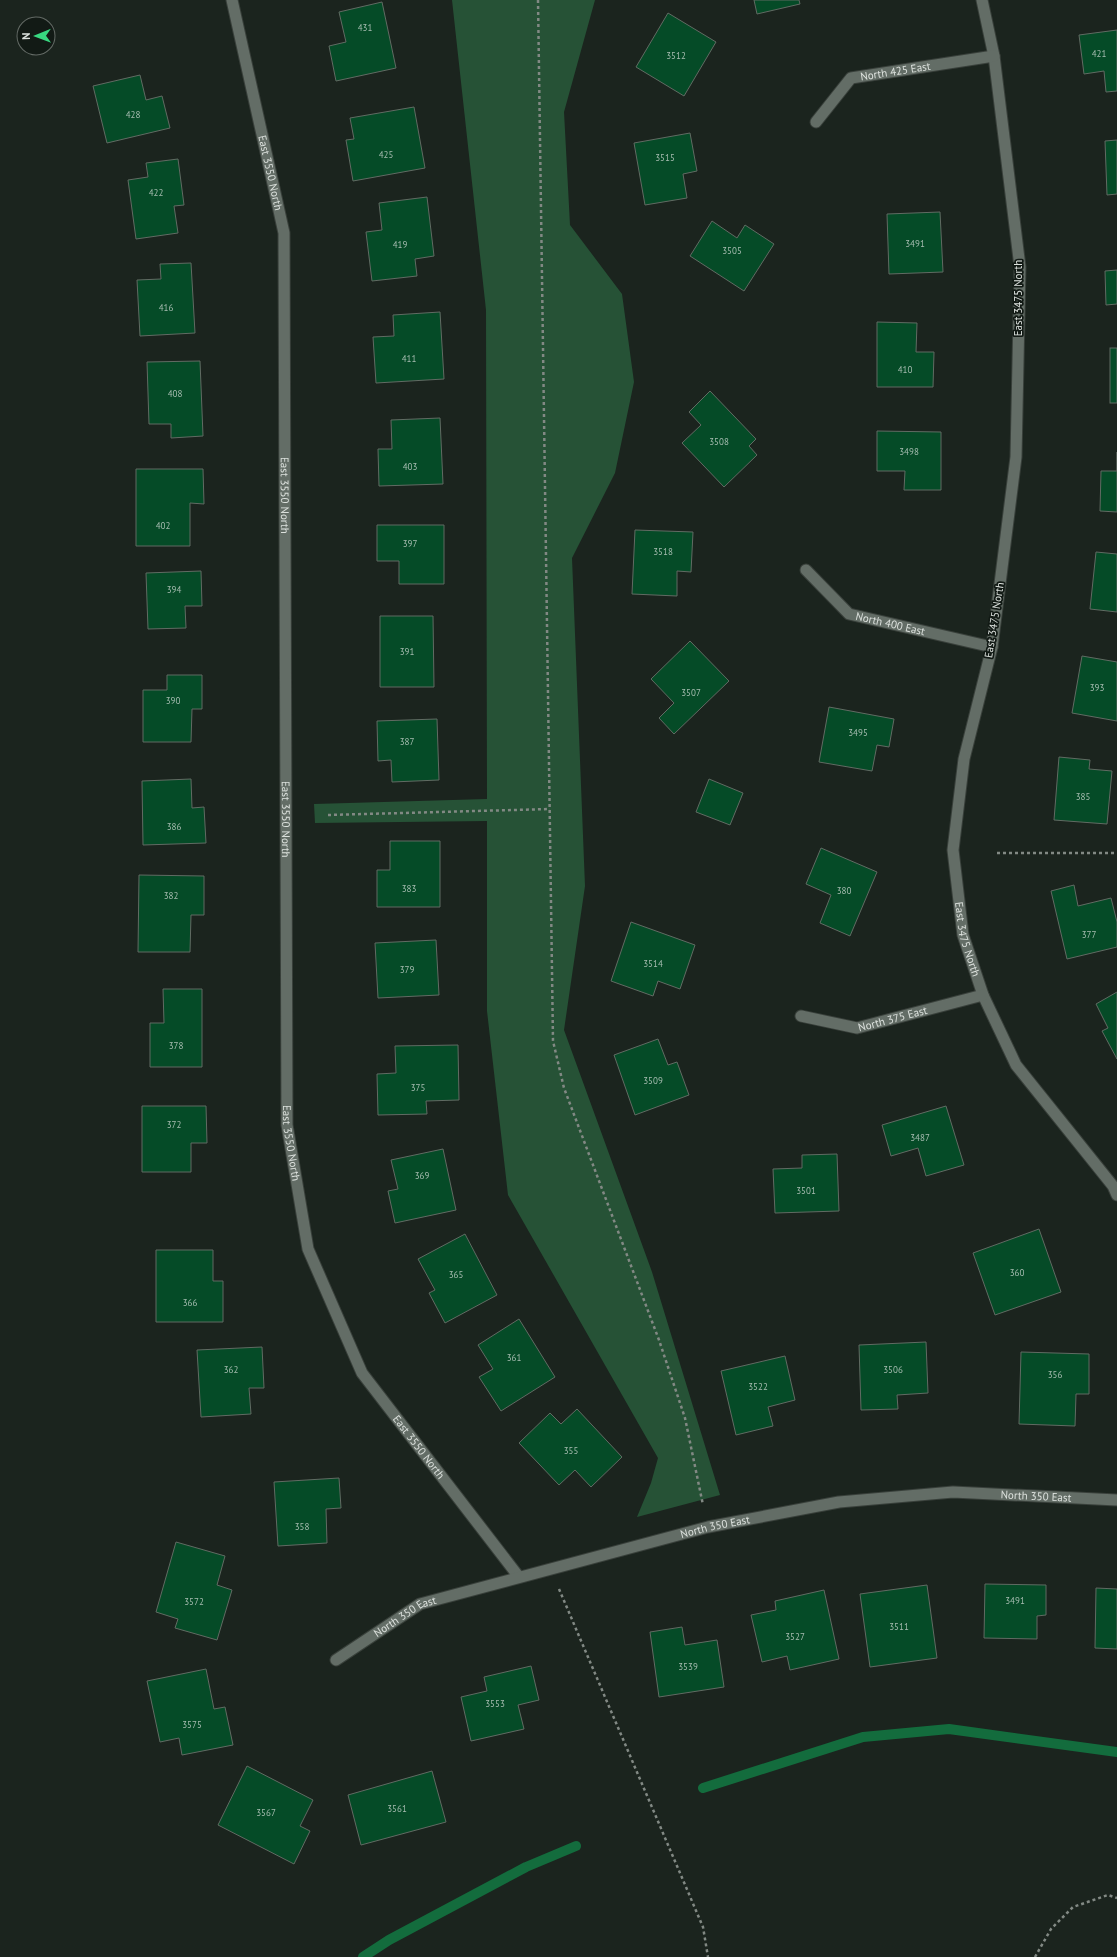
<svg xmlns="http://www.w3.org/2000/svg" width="1117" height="1957" font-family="'PT Sans',sans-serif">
<rect width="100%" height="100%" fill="#1b241e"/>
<polygon fill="#265236" points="452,0 595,0 564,112 570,225 622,294 634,382 615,473 572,558 585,886 564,1030 652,1272 720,1495 637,1517 651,1483 658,1458 508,1195 487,1011 487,821 315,823 314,804 487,799 486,310"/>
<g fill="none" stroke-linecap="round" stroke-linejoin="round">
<g stroke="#136c3d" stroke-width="10">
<polyline points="703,1788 863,1737 949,1729 1117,1752"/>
<polyline points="363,1957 389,1940 526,1867 576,1846"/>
</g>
</g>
<g fill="#054b27" stroke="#616b63">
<polygon points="754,0 799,0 800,4 757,14"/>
<polygon points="382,2 396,68 336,81 329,46 346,42 339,12"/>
<polygon points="668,13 716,42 684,96 636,67"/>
<polygon points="1117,30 1117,91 1106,92 1104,71 1084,74 1079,35"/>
<polygon points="140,75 146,100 162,96 170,128 107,143 93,86"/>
<polygon points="414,107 425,168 353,181 346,140 354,139 350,118"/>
<polygon points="690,133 697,171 683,174 687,198 645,205 634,143"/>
<polygon points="1117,140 1117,194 1107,195 1105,141"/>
<polygon points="178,159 184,205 174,206 178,233 136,239 128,180 148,177 146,163"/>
<polygon points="427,197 434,256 415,259 417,276 372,281 366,232 382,230 379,203"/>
<polygon points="940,212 943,272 889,274 887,214"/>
<polygon points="712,221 737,238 745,225 774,244 744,291 690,256"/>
<polygon points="191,263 195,333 140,336 137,280 161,279 160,264"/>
<polygon points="1117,270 1117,304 1106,305 1105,271"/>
<polygon points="440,312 444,379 376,383 373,337 394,336 393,315"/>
<polygon points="877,322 917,323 916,352 934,352 933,387 877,387"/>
<rect x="1110" y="348" width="7" height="55"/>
<polygon points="200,361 203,436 171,438 171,424 149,424 147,362"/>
<polygon points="710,391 756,439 749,446 757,455 724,487 682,443 701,425 689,412"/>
<polygon points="440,418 443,484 379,486 378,449 392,449 391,420"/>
<polygon points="877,431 941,432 941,490 904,490 905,471 877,471"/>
<polygon points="1117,452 1117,512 1100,511 1101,471 1117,471"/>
<polygon points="136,469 203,469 204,504 190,503 190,546 136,546"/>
<polygon points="377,525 444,525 444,584 399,584 399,561 377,561"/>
<polygon points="635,530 693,532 691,572 677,571 677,596 632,594"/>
<polygon points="1096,552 1117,554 1117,612 1090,609"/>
<polygon points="201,571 202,606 185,606 186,628 148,629 146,573"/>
<polygon points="380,616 433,616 434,687 380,687"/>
<polygon points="690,641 729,681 674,734 659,718 674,703 651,679"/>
<polygon points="1082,656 1117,662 1117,721 1072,713"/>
<polygon points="167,675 202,675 202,709 192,709 191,742 143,742 143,690 167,690"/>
<polygon points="829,707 894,719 889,747 877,745 872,771 819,762"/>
<polygon points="437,719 439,780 392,782 391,760 378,761 377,721"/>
<polygon points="1059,757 1090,760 1089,769 1112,771 1107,824 1054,820"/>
<polygon points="191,779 192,808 204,807 206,843 143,845 142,781"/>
<polygon points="709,779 743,793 730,825 696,812"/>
<polygon points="390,841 440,841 440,907 377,907 377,870 390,870"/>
<polygon points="821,848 877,872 850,936 820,923 831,895 806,884"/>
<polygon points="139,875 204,876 204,915 191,915 190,952 138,952"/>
<polygon points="1074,885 1078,906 1111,898 1117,922 1117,947 1067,959 1051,891"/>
<polygon points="631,922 695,945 680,989 658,981 653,996 611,981"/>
<polygon points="436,940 439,995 378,998 375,943"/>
<polygon points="163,989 202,989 202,1067 150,1067 150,1023 164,1023"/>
<polygon points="1117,992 1117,1059 1102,1031 1108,1028 1096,1004"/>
<polygon points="658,1039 668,1065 677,1062 689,1095 635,1115 614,1055"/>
<polygon points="458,1045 459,1100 426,1101 427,1114 378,1115 377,1074 396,1073 395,1046"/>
<polygon points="142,1106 206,1106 207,1143 191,1143 191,1172 142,1172"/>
<polygon points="946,1106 964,1165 926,1176 918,1148 891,1156 882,1125"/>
<polygon points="443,1149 456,1210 395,1223 388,1191 398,1189 391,1160"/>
<polygon points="837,1154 839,1211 775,1213 773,1169 802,1168 802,1155"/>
<polygon points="1039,1229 1061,1292 995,1315 973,1253"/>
<polygon points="465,1234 497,1295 445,1323 429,1293 435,1290 418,1259"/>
<polygon points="156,1250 213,1250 213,1281 223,1281 223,1322 156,1322"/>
<polygon points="519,1319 555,1377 501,1411 479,1377 493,1369 478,1345"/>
<polygon points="926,1342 928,1393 897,1395 898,1409 861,1410 859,1345"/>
<polygon points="262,1347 264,1388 249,1388 251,1414 201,1417 197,1350"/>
<polygon points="1021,1352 1089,1354 1089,1394 1076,1394 1075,1426 1019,1424"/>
<polygon points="785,1356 795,1400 768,1407 773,1426 736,1435 721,1371"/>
<polygon points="577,1409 622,1457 591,1487 575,1470 559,1485 519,1443 550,1413 561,1424"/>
<polygon points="339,1478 341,1508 326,1509 327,1543 278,1546 274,1482"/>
<polygon points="176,1542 225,1556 217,1585 232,1590 217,1640 175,1628 178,1619 156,1612"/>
<polygon points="985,1584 1046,1585 1046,1615 1037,1616 1037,1639 984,1638"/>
<polygon points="927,1585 937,1658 870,1667 860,1594"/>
<polygon points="1096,1588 1117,1589 1117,1649 1095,1648"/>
<polygon points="824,1590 839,1659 790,1670 787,1656 762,1662 751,1615 776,1610 775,1601"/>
<polygon points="682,1627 685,1645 717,1640 724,1687 659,1697 650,1632"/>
<polygon points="531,1666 539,1700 518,1705 524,1729 471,1741 461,1697 487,1691 484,1677"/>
<polygon points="206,1669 214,1709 225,1707 233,1745 182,1755 179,1738 160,1742 147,1681"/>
<polygon points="247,1766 313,1800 300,1826 310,1831 294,1864 218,1825"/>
<polygon points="432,1771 446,1822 361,1845 348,1795"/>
</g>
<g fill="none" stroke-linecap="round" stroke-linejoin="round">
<g stroke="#39403b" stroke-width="13">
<g id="minor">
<path id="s1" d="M 232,0 L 284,233 L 287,1125 L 308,1249 L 362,1373 L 519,1577"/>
<path id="s2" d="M 982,0 L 994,56 L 1020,267 L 1016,457 L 992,647 L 964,759 L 953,850 L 963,935 L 983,995 L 1016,1065 L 1113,1186 L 1117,1195"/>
<path id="s3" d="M 816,122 L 851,78 L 994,56"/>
<path id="s4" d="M 806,570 L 849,614 L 992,647"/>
<path id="s5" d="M 801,1016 L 857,1028 L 983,995"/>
<path id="s6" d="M 336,1660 L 420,1604 L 708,1527 L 839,1502 L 953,1492 L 1117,1500"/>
</g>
</g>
<g stroke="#828984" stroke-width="2.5" stroke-dasharray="3 3" stroke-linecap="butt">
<polyline points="538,0 553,1041 564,1088 659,1340 685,1418 703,1505"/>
<polyline points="328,815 550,809"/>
<polyline points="997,853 1117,853"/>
<polyline points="559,1589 703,1927 708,1957"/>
<polyline points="1035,1957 1051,1929 1073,1907 1108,1895 1117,1898"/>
</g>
<use href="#minor" stroke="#636d66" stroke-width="11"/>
</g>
<g text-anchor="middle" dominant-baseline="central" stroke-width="3.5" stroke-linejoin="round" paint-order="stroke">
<g font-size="9" fill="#a6bcb0">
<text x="365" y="27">431</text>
<text x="1099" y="53">421</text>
<text x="676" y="55">3512</text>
<text x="133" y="114">428</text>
<text x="386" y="154">425</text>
<text x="665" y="157">3515</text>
<text x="156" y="192">422</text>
<text x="915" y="243">3491</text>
<text x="400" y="244">419</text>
<text x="732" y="250">3505</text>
<text x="166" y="307">416</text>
<text x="409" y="358">411</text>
<text x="905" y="369">410</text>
<text x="175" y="393">408</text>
<text x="719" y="441">3508</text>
<text x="909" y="451">3498</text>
<text x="410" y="466">403</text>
<text x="163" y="525">402</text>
<text x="410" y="543">397</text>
<text x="663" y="551">3518</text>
<text x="174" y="589">394</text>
<text x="407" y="651">391</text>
<text x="1097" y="687">393</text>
<text x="691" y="692">3507</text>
<text x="173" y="700">390</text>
<text x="858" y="732">3495</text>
<text x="407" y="741">387</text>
<text x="1083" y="796">385</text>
<text x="174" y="826">386</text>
<text x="409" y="888">383</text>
<text x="844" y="890">380</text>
<text x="171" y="895">382</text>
<text x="1089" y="934">377</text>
<text x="653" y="963">3514</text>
<text x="407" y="969">379</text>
<text x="176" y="1045">378</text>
<text x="653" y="1080">3509</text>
<text x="418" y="1087">375</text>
<text x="174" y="1124">372</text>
<text x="920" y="1137">3487</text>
<text x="422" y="1175">369</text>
<text x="806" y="1190">3501</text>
<text x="1017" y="1272">360</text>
<text x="456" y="1274">365</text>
<text x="190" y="1302">366</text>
<text x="514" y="1357">361</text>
<text x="231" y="1369">362</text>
<text x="893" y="1369">3506</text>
<text x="1055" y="1374">356</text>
<text x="758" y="1386">3522</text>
<text x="571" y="1450">355</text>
<text x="302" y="1526">358</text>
<text x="1015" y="1600">3491</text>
<text x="194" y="1601">3572</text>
<text x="899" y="1626">3511</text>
<text x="795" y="1636">3527</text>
<text x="688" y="1666">3539</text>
<text x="495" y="1703">3553</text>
<text x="192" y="1724">3575</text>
<text x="397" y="1808">3561</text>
<text x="266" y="1812">3567</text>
</g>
<g font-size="11" fill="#dce1dd" stroke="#121a15">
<text stroke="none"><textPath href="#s3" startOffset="101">North 425 East</textPath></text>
<text stroke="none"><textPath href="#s1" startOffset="177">East 3550 North</textPath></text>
<text transform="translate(1018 298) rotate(-90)">East 3475 North</text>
<text stroke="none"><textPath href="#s1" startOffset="501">East 3550 North</textPath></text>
<text transform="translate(994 620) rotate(-81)">East 3475 North</text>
<text stroke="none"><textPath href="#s4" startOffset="104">North 400 East</textPath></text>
<text stroke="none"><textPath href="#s1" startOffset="825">East 3550 North</textPath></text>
<text stroke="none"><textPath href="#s2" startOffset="949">East 3475 North</textPath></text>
<text stroke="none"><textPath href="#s5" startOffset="94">North 375 East</textPath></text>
<text stroke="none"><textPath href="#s1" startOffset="1149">East 3550 North</textPath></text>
<text stroke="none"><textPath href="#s1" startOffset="1485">East 3550 North</textPath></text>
<text stroke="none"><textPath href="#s6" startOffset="730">North 350 East</textPath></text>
<text stroke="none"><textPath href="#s6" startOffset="406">North 350 East</textPath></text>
<text stroke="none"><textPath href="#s6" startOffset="82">North 350 East</textPath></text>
</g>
</g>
<g transform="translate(36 36) rotate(269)"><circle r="19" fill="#121a15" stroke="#636a65"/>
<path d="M0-3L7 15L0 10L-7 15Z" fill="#38d880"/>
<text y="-6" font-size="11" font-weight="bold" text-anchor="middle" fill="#dce1dd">N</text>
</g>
</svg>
